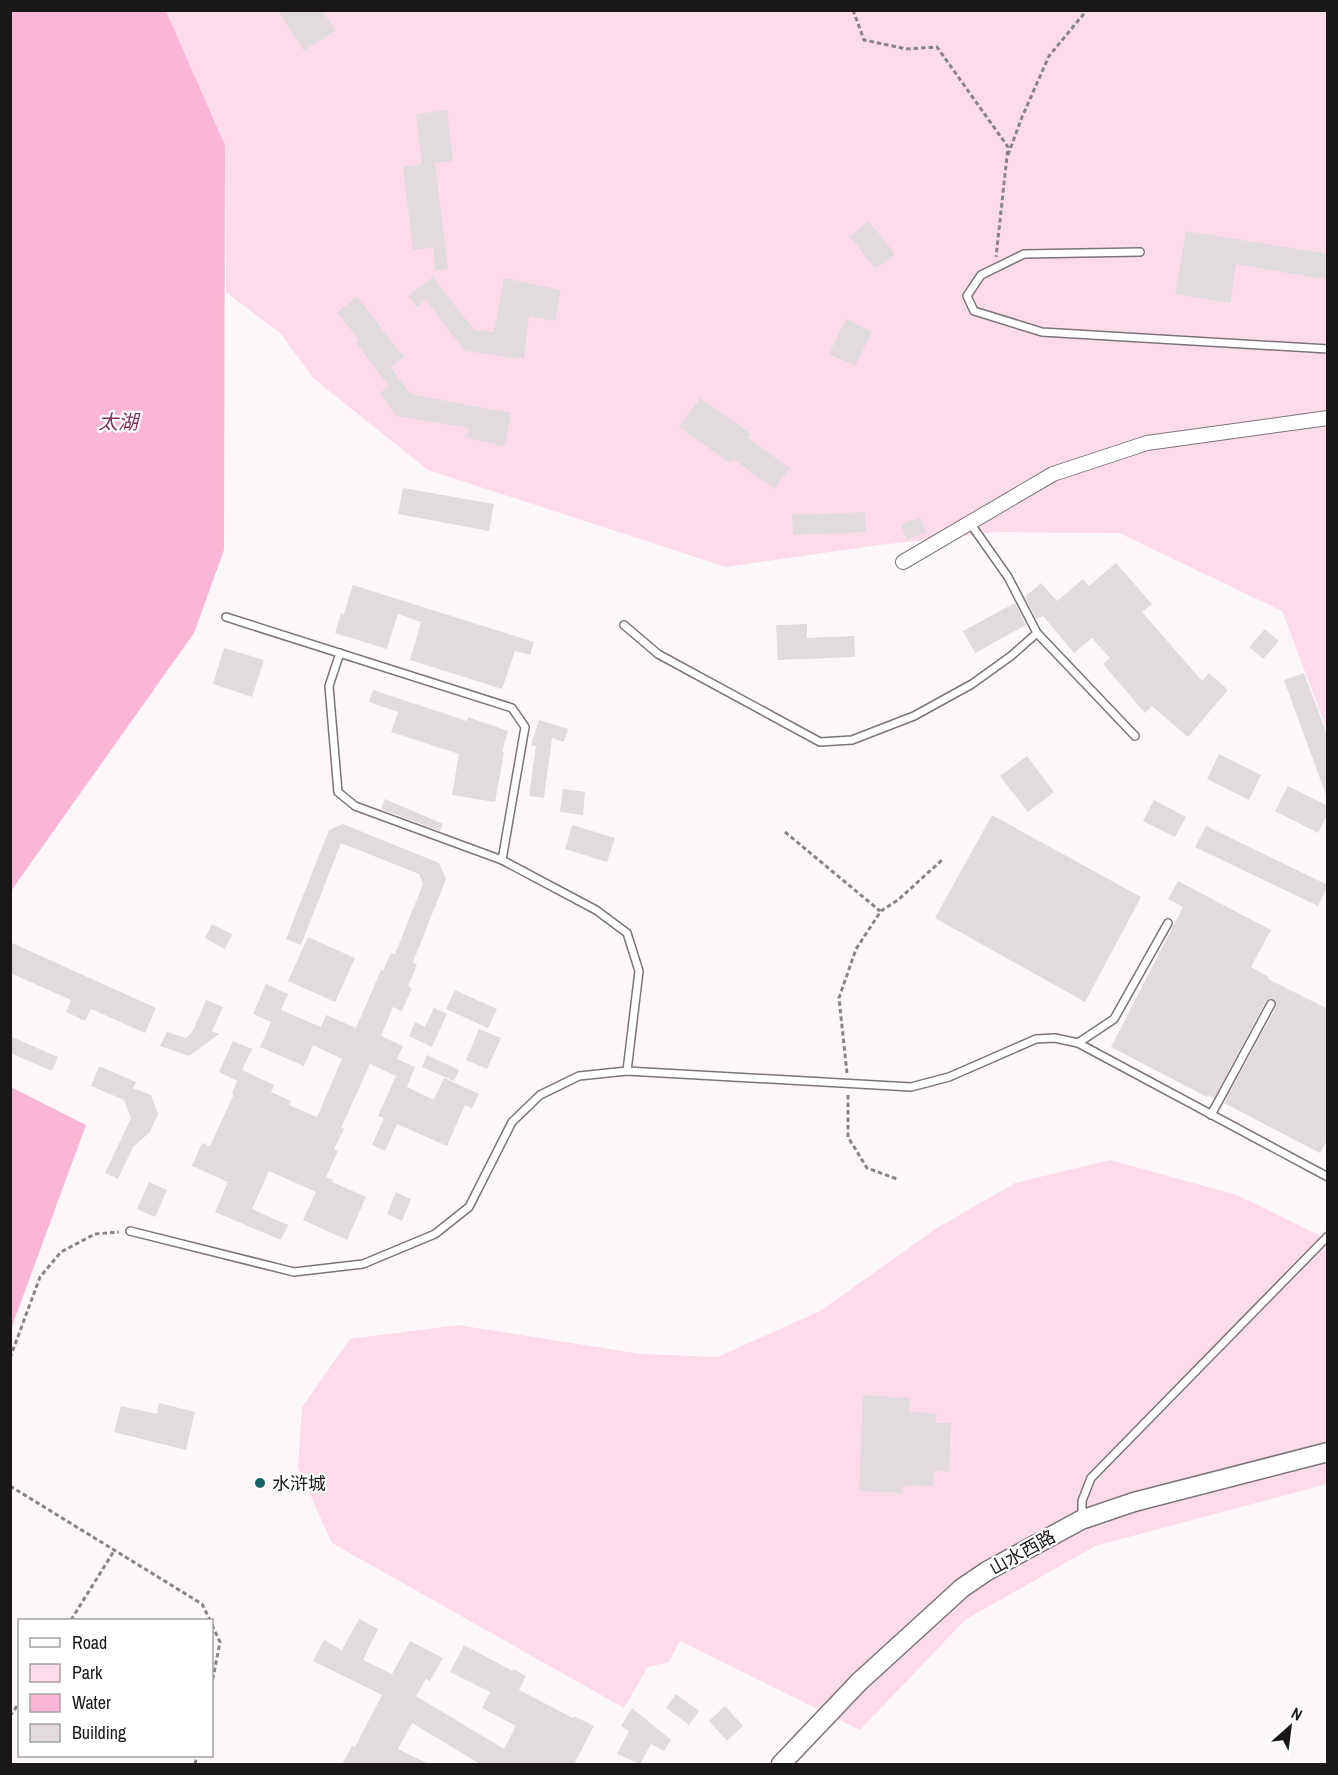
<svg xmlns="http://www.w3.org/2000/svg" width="1338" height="1775" font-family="'Archivo Narrow','Noto Sans SC',sans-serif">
<rect width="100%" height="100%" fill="#fef7fa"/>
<g fill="#fedbeb">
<polygon points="166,11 1327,11 1327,730 1282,611 1119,533 997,532 879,545 726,567 428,470 314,379 281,334 226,292 225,145"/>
<polygon points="1110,1160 1237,1195 1327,1239 1327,1484 1095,1546 965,1620 860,1730 680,1641 669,1662 648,1667 624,1708 332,1543 298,1468 302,1407 350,1339 458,1325 641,1354 717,1357 820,1311 937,1228 1015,1183"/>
</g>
<g fill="#fbb6d7">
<polygon points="11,10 166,11 225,145 224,550 194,633 11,891"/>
<polygon points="11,1087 86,1125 11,1329"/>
</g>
<g fill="#e1dbde">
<polygon points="277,10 322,10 335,30 304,51"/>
<polygon points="447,110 453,161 435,163 448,269 435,271 433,247 413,250 403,167 422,164 416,114"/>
<polygon points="869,221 895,254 876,269 850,237"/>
<polygon points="1186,231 1328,254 1328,280 1236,264 1230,303 1175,294"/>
<polygon points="433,277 474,330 494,332 504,278 561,290 555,321 529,316 524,359 465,351 426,300 417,307 408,296"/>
<polygon points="357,297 404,357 391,367 410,394 511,413 505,446 467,438 469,428 396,416 380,393 389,386 356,343 359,340 337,312"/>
<polygon points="846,319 872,332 855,366 829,354"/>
<polygon points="700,398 751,434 748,438 790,468 775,489 733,459 730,463 679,427"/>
<polygon points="403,488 494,504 489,531 398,514"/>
<polygon points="865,512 866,532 793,535 792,515"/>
<polygon points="920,517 926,532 907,540 901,525"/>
<polygon points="1116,563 1152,604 1142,612 1202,681 1209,673 1228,690 1188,737 1152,706 1145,713 1103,664 1110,658 1092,638 1074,653 1043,616 1036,619 1025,597 1041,583 1057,601 1083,579 1089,586"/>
<polygon points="353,585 534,642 530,655 515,651 502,689 410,660 421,622 398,614 387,649 335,633 341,613 344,614"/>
<polygon points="1015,603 1026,625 975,653 963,631"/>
<polygon points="807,624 807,638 854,636 855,657 778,660 776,625"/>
<polygon points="1265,629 1279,641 1263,659 1249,647"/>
<polygon points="224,648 264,660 252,697 213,684"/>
<polygon points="1304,673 1328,737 1328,795 1326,795 1284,680"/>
<polygon points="373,690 467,721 468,717 508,731 502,752 504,753 495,802 452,795 459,754 391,732 398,712 369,702"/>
<polygon points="539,720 568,729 564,742 552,738 544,798 529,796 536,746 531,745"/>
<polygon points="1219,754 1261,775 1249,800 1207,779"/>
<polygon points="1027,756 1054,792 1028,812 1000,776"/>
<polygon points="1288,786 1328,806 1328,813 1318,833 1275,811"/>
<polygon points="563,789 585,792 583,815 560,812"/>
<polygon points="385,799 443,824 440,831 381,809"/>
<polygon points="1154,800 1186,817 1175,837 1143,821"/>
<polygon points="992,815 1141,897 1085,1002 935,918"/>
<polygon points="343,824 439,863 446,879 413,962 417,965 408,986 412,988 402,1011 393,1007 381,1036 403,1046 397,1059 415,1067 407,1087 434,1100 444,1078 479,1094 472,1108 465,1105 447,1146 397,1124 385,1151 372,1145 384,1118 378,1116 396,1076 370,1064 341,1128 344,1129 334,1149 338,1151 326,1177 333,1180 332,1182 366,1197 347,1240 303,1220 316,1192 269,1171 252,1209 288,1225 281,1240 215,1212 228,1182 192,1166 202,1143 210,1146 234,1094 232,1094 237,1081 219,1072 233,1041 252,1049 242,1070 274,1085 271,1092 291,1101 289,1105 317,1117 342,1059 313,1045 304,1066 260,1047 271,1022 253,1014 266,984 288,994 281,1010 321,1027 326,1015 356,1028 381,970 383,971 391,953 395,954 423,884 419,874 341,843 301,945 286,939 329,830"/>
<polygon points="572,825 615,838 607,862 565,849"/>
<polygon points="1206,826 1328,885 1318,906 1195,847"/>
<polygon points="1178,881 1271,930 1251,967 1269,977 1268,979 1328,1009 1328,1139 1320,1153 1224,1103 1276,1007 1276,1002 1273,999 1266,1001 1214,1098 1208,1095 1207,1097 1111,1047 1183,907 1168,899"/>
<polygon points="212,924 232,934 225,949 205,938"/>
<polygon points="308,937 355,958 335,1002 288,981"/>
<polygon points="10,942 156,1008 145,1033 91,1009 85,1021 66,1012 71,1000 10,973"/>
<polygon points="455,990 497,1009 488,1028 446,1009"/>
<polygon points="206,1000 223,1007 212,1031 219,1034 189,1056 160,1046 167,1032 186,1038 193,1031"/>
<polygon points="434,1008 447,1014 432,1047 409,1036 415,1022 425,1027"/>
<polygon points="479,1029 501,1038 487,1069 466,1060"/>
<polygon points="10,1036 58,1057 52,1071 10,1053"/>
<polygon points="427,1055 459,1070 454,1081 422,1067"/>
<polygon points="99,1066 136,1082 133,1088 151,1095 158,1114 150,1132 133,1147 118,1179 105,1173 131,1118 124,1100 91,1086"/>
<polygon points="149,1182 167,1190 155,1217 137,1209"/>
<polygon points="396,1192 411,1199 402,1221 387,1214"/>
<polygon points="863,1395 910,1398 909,1412 937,1413 936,1423 951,1423 949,1472 934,1471 933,1486 903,1485 903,1493 859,1491"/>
<polygon points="159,1403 195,1412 186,1450 114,1432 121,1406 157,1414"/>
<polygon points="359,1619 378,1629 363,1660 392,1674 410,1641 443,1658 430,1681 426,1679 416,1696 504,1749 516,1726 482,1708 490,1692 450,1672 464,1645 513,1671 514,1669 526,1676 519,1690 573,1718 574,1716 594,1726 574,1764 480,1764 412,1723 398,1749 429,1764 342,1764 352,1746 355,1747 382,1695 313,1661 324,1640 342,1650"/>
<polygon points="676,1694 699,1711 689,1725 666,1708"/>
<polygon points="725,1706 743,1726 727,1741 709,1721"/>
<polygon points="632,1708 671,1740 664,1751 651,1744 640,1764 617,1754 629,1731 621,1726"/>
</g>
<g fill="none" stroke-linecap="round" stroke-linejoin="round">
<g stroke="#7b7577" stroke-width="10">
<g id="lane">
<polyline points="1140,252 1024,254 981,275 967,296 974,311 1042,332 1328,349"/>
<polyline points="970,523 1008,577 1037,633 1135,736"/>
<polyline points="226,617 512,708 525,727 502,860 596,910 627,933 639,971 627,1071"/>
<polyline points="624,625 658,654 820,742 852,740 914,716 972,684 1011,656 1037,633"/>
<polyline points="340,653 329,686 338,792 355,806 502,860"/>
<polyline points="1078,1043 1114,1019 1168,923"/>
<polyline points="1211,1115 1271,1004"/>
<polyline points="130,1231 294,1272 363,1264 435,1234 469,1207 512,1122 540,1095 579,1076 627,1071 911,1087 949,1077 1036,1039 1055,1038 1078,1043 1328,1177"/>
<polyline points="1082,1517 1082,1501 1091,1478 1328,1236"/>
</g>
</g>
<g stroke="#7b7577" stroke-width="16">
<polyline id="street" points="903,562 1053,474 1147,443 1328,418"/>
</g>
<g stroke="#7b7577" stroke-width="21">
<polyline id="secondary" points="781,1764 859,1682 962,1588 987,1571 1081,1520 1134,1502 1328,1452"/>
</g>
<g stroke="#888486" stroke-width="3" stroke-dasharray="4.5 3" stroke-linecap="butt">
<polyline points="853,10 864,40 907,49 937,47 1008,147 996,257"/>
<polyline points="1008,155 1022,117 1049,56 1087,10"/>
<polyline points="785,832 880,911"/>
<polyline points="847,1073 839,998 856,949 881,911 898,900 942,860"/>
<polyline points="848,1095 848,1137 867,1168 897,1179"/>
<polyline points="10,1358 40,1277 61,1252 95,1234 119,1232"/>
<polyline points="10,1486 202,1604 210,1620"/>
<polyline points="71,1620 114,1551"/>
<polyline points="212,1625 220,1642 212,1683"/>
<polyline points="10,1716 20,1702"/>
<polyline points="195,1764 197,1756"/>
</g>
<use href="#lane" stroke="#fff" stroke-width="7"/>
<use href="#street" stroke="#fff" stroke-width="14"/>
<use href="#secondary" stroke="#fff" stroke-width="18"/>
</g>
<circle fill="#136366" stroke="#fff" stroke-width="2" cx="260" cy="1483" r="6"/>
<g text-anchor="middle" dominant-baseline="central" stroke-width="4.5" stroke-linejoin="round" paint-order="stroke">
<g font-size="18" fill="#191718" stroke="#fff" text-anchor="start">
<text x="272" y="1483">水浒城</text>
</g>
<g font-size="18" fill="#191718" stroke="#fff">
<text transform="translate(1022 1552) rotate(-29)">山水西路</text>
</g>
<g font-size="20" font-style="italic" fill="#7f315c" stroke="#fff">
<text x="118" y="421">太湖</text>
</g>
</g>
<rect width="1338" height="1775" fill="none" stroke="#191718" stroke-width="24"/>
<rect x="18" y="1619" width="195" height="138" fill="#ffffff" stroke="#a3a2a3" stroke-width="1.5"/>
<rect x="30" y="1638" width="30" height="9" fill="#ffffff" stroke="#a3a2a3" stroke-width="1.5"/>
<text x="72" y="1649" font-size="18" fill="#191718">Road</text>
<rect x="30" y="1664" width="30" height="18" fill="#fedbeb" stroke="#a3a2a3" stroke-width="1.5"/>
<text x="72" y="1679" font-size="18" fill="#191718">Park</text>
<rect x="30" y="1694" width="30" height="18" fill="#fbb6d7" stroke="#a3a2a3" stroke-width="1.5"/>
<text x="72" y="1709" font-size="18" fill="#191718">Water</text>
<rect x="30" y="1724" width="30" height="18" fill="#e1dbde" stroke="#a3a2a3" stroke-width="1.5"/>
<text x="72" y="1739" font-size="18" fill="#191718">Building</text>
<g transform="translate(1290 1727) rotate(28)" stroke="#ffffff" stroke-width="4.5" paint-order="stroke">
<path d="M0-4.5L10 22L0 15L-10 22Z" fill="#191718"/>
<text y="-9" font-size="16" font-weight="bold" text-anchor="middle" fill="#191718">N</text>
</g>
</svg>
